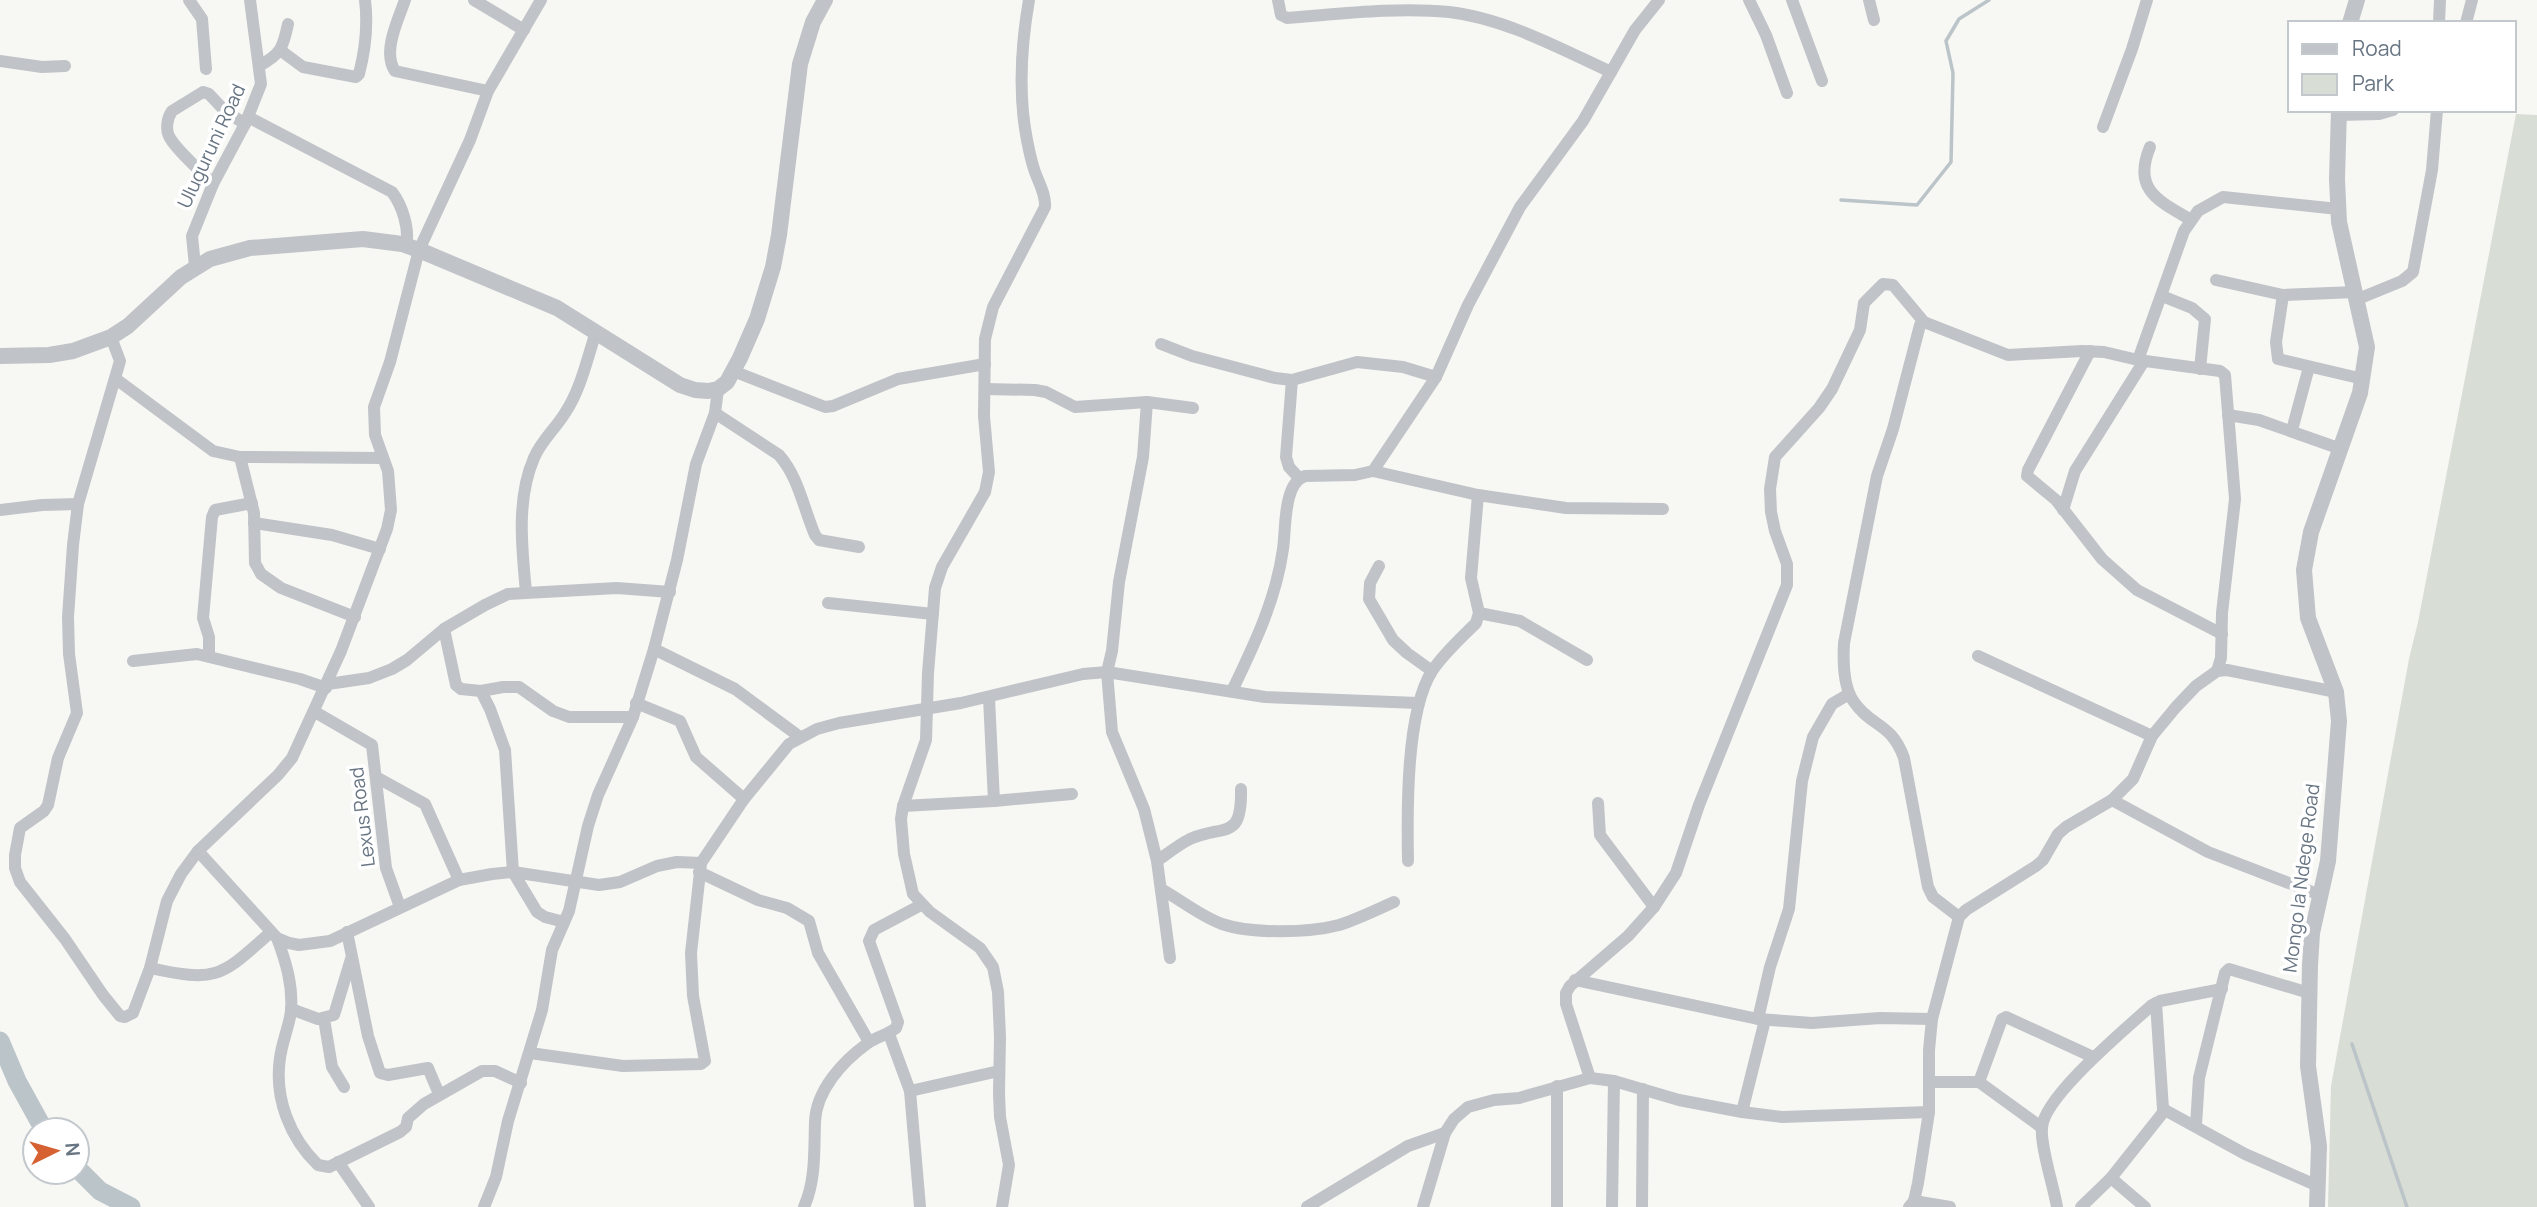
<svg xmlns="http://www.w3.org/2000/svg" width="2537" height="1207" font-family="Manrope,sans-serif">
<rect width="100%" height="100%" fill="#f7f7f4"/>
<polygon fill="#d8ddd5" points="2516,114 2537,115 2537,1207 2328,1207 2331,1086 2409,659 2418,622"/>
<g fill="none" stroke-linecap="round" stroke-linejoin="round">
<g stroke="#bbc4c9" stroke-width="3.5">
<polyline points="1841,200 1917,205 1951,162 1953,73 1946,41 1959,19 1989,0"/>
<polyline points="2352,1044 2407,1207"/>
</g>
<g stroke="#bbc4c9" stroke-width="19">
<polyline points="0,1041 17,1081 44,1130"/>
<polyline points="77,1168 100,1191 131,1207"/>
</g>
<g stroke="#c0c3c7" stroke-width="12">
<polyline points="189,0 202,19 206,69"/>
<path d="M 405,0 C 398,20 382,52 395,71 L 488,91"/>
<polyline points="474,0 524,30"/>
<path d="M 1278,0 L 1281,15 L 1287,18 C 1340,14 1396,7 1449,12 C 1504,18 1561,49 1611,72"/>
<polyline points="1749,0 1766,35 1787,93"/>
<polyline points="1792,0 1822,81"/>
<polyline points="1869,0 1874,20"/>
<polyline points="2439,23 2440,0"/>
<polyline points="2466,23 2472,0"/>
<path d="M 280,50 L 303,67 L 356,77 L 359,74 C 365,51 368,24 365,0"/>
<polyline points="0,61 42,67 65,66"/>
<path d="M 259,66 C 281,54 283,48 288,24"/>
<polyline points="2339,115 2379,114 2393,110"/>
<path d="M 248,117 L 392,192 C 402,205 410,229 406,246"/>
<polyline points="2103,127 2132,49 2147,0"/>
<path d="M 2150,147 C 2132,190 2159,201 2191,220"/>
<path d="M 213,184 C 202,172 178,152 170,138 C 165,130 167,118 172,111 L 203,92 L 209,94 L 224,110 L 245,124"/>
<polyline points="195,266 192,236 213,184 245,124 261,84 250,0"/>
<polyline points="2216,280 2283,295 2355,292"/>
<polyline points="2283,295 2276,342 2278,359 2363,379"/>
<polyline points="2162,296 2192,308 2205,319 2200,369"/>
<polyline points="2358,299 2402,281 2413,272 2432,170 2437,110"/>
<polyline points="111,337 120,361 78,504 73,545 68,617 69,654 77,713 58,758 48,805 44,811 20,828 15,855 15,868 20,882 65,939 103,995 120,1016 125,1017 133,1013 150,968 167,901 181,874 198,851 278,775 292,758 341,651 387,529 391,510 388,471 375,435 374,407 390,362 419,250 470,140 488,91 541,0"/>
<polyline points="1161,344 1192,356 1275,378 1292,380 1357,362 1403,367 1436,377"/>
<polyline points="2090,351 2028,470 2027,476 2056,500 2102,559 2137,590 2222,634"/>
<polyline points="2138,360 2184,231 2198,211 2223,197 2338,209"/>
<polyline points="733,371 825,407 833,406 898,379 985,364"/>
<polyline points="116,379 213,451 240,457 383,458"/>
<polyline points="1292,380 1286,457 1289,467 1299,478"/>
<polyline points="985,389 1035,390 1046,392 1075,407 1147,402 1193,408"/>
<polyline points="1147,402 1143,457 1119,582 1112,651 1107,672 1112,732 1144,809 1157,861 1170,958"/>
<path d="M 715,413 L 779,455 C 799,478 803,507 815,535 L 819,540 L 859,547"/>
<polyline points="2228,415 2259,420 2341,449"/>
<polyline points="2292,430 2309,367"/>
<polyline points="240,457 254,513 255,563 261,574 281,588 355,617"/>
<polyline points="1373,471 1478,495 1566,508 1663,509"/>
<polyline points="0,510 42,505 78,504"/>
<polyline points="2063,510 2075,471 2144,361"/>
<polyline points="254,523 332,535 380,549"/>
<polyline points="1379,566 1370,583 1369,599 1393,640 1407,653 1432,671"/>
<path d="M 526,592 C 522,549 516,499 534,458 C 541,441 556,428 565,413 C 581,389 587,359 596,332"/>
<polyline points="828,603 933,614"/>
<polyline points="1479,613 1520,621 1587,660"/>
<polyline points="444,629 456,685 461,689 481,691 490,709 505,750 513,872 537,912 545,917 564,922"/>
<polyline points="654,649 735,689 800,737"/>
<polyline points="209,656 209,637 203,618 212,517 215,510 252,503"/>
<polyline points="1978,656 2152,736"/>
<polyline points="133,661 197,654 300,679 326,688"/>
<polyline points="328,684 369,678 392,669 407,660 444,629 485,605 508,594 617,588 670,592"/>
<polyline points="481,691 503,687 519,687 553,711 569,717 633,717"/>
<path d="M 1232,691 C 1254,645 1276,600 1283,549 C 1286,529 1283,483 1305,476 L 1355,475 L 1373,471 L 1436,377 L 1468,305 L 1520,207 L 1583,121 L 1635,30 L 1659,0"/>
<polyline points="989,698 994,801"/>
<polyline points="636,703 680,721 696,757 744,799"/>
<polyline points="315,712 372,745 386,868 400,907"/>
<polyline points="376,777 425,804 459,880"/>
<polyline points="2112,800 2208,852 2320,895"/>
<polyline points="1598,803 1600,835 1654,907"/>
<polyline points="903,806 994,801 1072,794"/>
<polyline points="198,851 277,938 289,943 299,945 330,941 459,880 492,874 513,872 599,885 620,882 657,866 677,862 701,863"/>
<path d="M 1157,861 C 1167,854 1178,845 1190,839 C 1225,824 1242,841 1241,789"/>
<path d="M 1408,861 C 1407,811 1406,712 1432,671 C 1444,653 1461,638 1476,623 L 1479,613 L 1471,578 L 1478,495"/>
<polyline points="699,872 758,900 787,908 809,921 818,953 869,1042"/>
<path d="M 1161,889 C 1181,900 1200,916 1222,924 C 1251,934 1309,933 1339,925 C 1358,919 1376,910 1394,902"/>
<path d="M 1959,917 L 1933,897 L 1928,887 L 1904,758 C 1891,722 1871,727 1854,702 C 1843,687 1843,661 1844,643 L 1877,476 L 1893,429 L 1920,325 L 1924,322 L 1929,324 L 2008,355 L 2082,351 L 2104,352 L 2138,360 L 2220,371 L 2225,375 L 2235,499 L 2222,613 L 2221,658 L 2217,671"/>
<polyline points="347,932 368,1036 380,1073 388,1075 428,1068 439,1094"/>
<path d="M 277,938 C 286,962 293,985 291,1011 C 289,1027 282,1042 280,1058 C 274,1098 290,1138 318,1165 L 329,1167 L 400,1132 L 406,1127 L 408,1118 L 424,1104 L 482,1071 L 495,1071 L 521,1083"/>
<path d="M 150,968 C 219,983 221,976 271,932"/>
<polyline points="1575,980 1758,1019 1812,1023 1880,1018 1932,1019"/>
<polyline points="2156,1003 2163,1109 2245,1154 2318,1186"/>
<polyline points="291,1009 318,1019 334,1015 351,959"/>
<polyline points="324,1019 332,1067 344,1087"/>
<polyline points="1758,1019 1770,967 1789,909 1802,781 1813,737 1832,704 1849,694"/>
<polyline points="889,1034 910,1091 920,1207"/>
<polyline points="530,1053 623,1066 701,1064 705,1061 693,996 691,953 701,863 744,799 789,744 817,729 839,723 961,703 1083,674 1107,672 1265,697 1418,703"/>
<polyline points="1590,1078 1566,1004 1566,993 1570,986 1628,936 1654,907 1676,873 1699,805 1787,585 1787,564 1775,531 1771,512 1770,489 1775,457 1819,408 1832,389 1860,330 1864,303 1883,284 1893,285 1924,322"/>
<polyline points="1930,1082 1979,1082 2041,1127"/>
<polyline points="1979,1082 2002,1019 2006,1017 2093,1057"/>
<polyline points="1557,1086 1557,1207"/>
<polyline points="910,1091 999,1071"/>
<polyline points="1742,1112 1765,1020"/>
<polyline points="2196,1125 2199,1078 2225,973 2229,969 2309,993"/>
<polyline points="338,1162 369,1207"/>
<polyline points="2111,1178 2145,1207"/>
<polyline points="1914,1201 1950,1207"/>
<polyline points="484,1207 496,1177 508,1121 542,1010 552,950 569,911 588,826 598,795 633,717 654,649 677,560 696,464 715,413 718,389"/>
<path d="M 804,1207 C 816,1180 814,1150 815,1122 C 816,1090 843,1061 868,1043 C 876,1037 887,1035 896,1028 L 898,1022 L 869,941 L 874,930 L 921,905"/>
<path d="M 1002,1207 L 1009,1165 L 1000,1117 L 999,1093 L 1000,1037 L 998,992 L 993,967 L 980,948 L 930,912 L 913,894 L 904,854 L 901,819 L 903,806 L 926,740 L 928,673 L 935,588 L 942,567 L 985,492 L 989,472 L 984,416 L 985,339 L 993,307 L 1045,207 C 1046,195 1039,183 1035,172 C 1031,161 1029,150 1027,140 C 1018,94 1021,46 1029,0"/>
<polyline points="1307,1207 1408,1146 1445,1133"/>
<polyline points="1423,1207 1445,1133 1454,1119 1468,1107 1494,1100 1519,1098 1590,1078 1614,1081 1679,1100 1742,1112 1782,1117 1929,1112"/>
<polyline points="1612,1207 1614,1081"/>
<polyline points="1642,1207 1643,1089"/>
<polyline points="1909,1207 1914,1201 1918,1183 1929,1112 1929,1050 1932,1019 1959,917 1966,910 2036,866 2043,860 2058,834 2066,827 2112,800 2133,779 2152,736 2176,707 2196,686 2217,671 2227,670 2336,692"/>
<path d="M 2057,1207 C 2054,1188 2040,1145 2042,1128 C 2043,1097 2128,1027 2152,1005 L 2160,1001 L 2222,989"/>
<polyline points="2081,1207 2111,1178 2165,1110"/>
</g>
<g stroke="#c0c3c7" stroke-width="16">
<polyline points="2350,23 2357,0"/>
<polyline points="0,356 49,355 73,351 111,337 128,326 181,277 210,259 250,248 363,239 402,244 419,250 557,308 680,385 695,390 708,391 718,389 727,382 740,358 757,319 773,267 779,235 800,64 813,22 825,0"/>
<polyline points="2317,1207 2319,1146 2308,1066 2310,965 2312,933 2328,861 2339,721 2336,692 2308,618 2304,570 2311,532 2360,393 2367,347 2339,222 2337,179 2339,110"/>
</g>
</g>
<g text-anchor="middle" dominant-baseline="central" stroke-width="7" stroke-linejoin="round" paint-order="stroke">
<g font-size="19" fill="#687583" stroke="#fff">
<text transform="translate(211 146) rotate(-65)">Uluguruni Road</text>
<text transform="translate(362 817) rotate(-97)">Lexus Road</text>
<text transform="translate(2301 878) rotate(-83)">Mongo la Ndege Road</text>
</g>
</g>
<rect x="2288" y="21" width="228" height="91" fill="#ffffff" stroke="#c3c8cd" stroke-width="2"/>
<rect x="2302" y="44" width="35" height="10" fill="#c0c3c7" stroke="#c3c8cd" stroke-width="2"/>
<text x="2352" y="56" font-size="21" fill="#687583">Road</text>
<rect x="2302" y="74" width="35" height="21" fill="#d8ddd5" stroke="#c3c8cd" stroke-width="2"/>
<text x="2352" y="91" font-size="21" fill="#687583">Park</text>
<g transform="translate(56 1151) rotate(85)"><circle r="33" fill="#ffffff" stroke="#c3c8cd" stroke-width="2"/>
<path d="M0-5L12 26L0 18L-12 26Z" fill="#d66234"/>
<text y="-10" font-size="19" font-weight="bold" text-anchor="middle" fill="#687583">N</text>
</g>
</svg>
